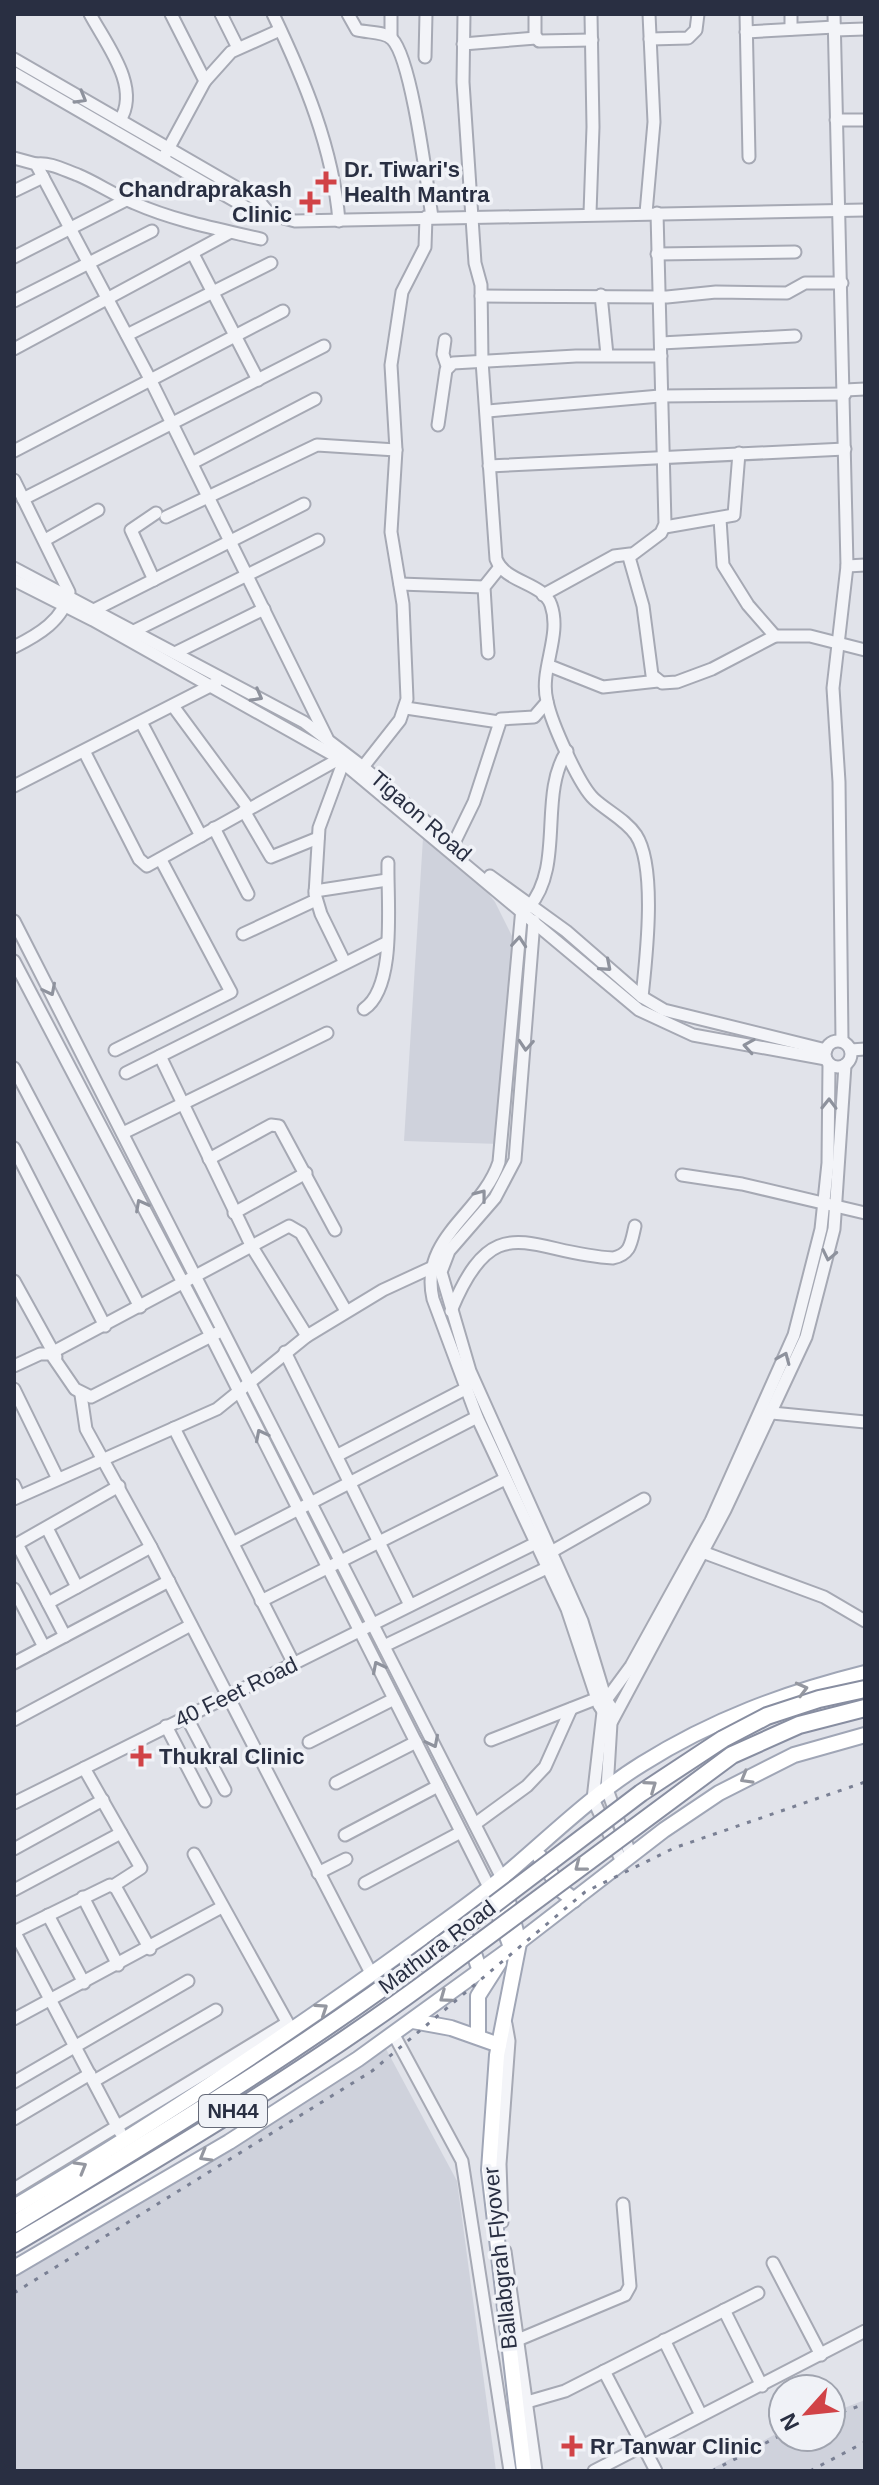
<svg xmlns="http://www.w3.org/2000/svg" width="879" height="2485" font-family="Helvetica,sans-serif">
<rect width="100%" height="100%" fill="#e1e3ea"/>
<g fill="#cfd2dc">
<polygon points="423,838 469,869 495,902 512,936 500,1144 404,1141"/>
<polygon points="385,2047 457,2181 496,2471 14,2471 14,2275"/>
<polygon points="865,2400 865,2471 708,2471 783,2430 783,2437 831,2437 831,2413"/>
</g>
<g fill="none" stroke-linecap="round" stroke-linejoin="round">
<g stroke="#a6a9b4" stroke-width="15">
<g id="minor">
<path d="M 90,14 C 106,44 141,87 120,120"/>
<polyline points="221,14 238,48"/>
<path d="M 273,14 C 304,79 333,148 339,221"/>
<path d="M 348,14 L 357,30 C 368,33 384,31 392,39 C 412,59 427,185 432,217"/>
<polyline points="391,14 391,38"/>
<path d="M 464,14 L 463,82 L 475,263 L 481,285 L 482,361 L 496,559 C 505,583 543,582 551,605 C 562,636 539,670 547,701 C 551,722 579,785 594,799 C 607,811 626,820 636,835 C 657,867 646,959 642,997"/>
<polyline points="535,14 535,35 539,41 592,40"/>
<polyline points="746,14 749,157"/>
<polyline points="791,14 791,29"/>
<polyline points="834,14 847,566 833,688 839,782 842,1041"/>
<polyline points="835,30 865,29"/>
<polyline points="746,32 835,27"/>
<polyline points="650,39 688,38 696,30 698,14"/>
<polyline points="463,44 536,38"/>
<polyline points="425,57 426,14"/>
<polyline points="14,59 258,200 269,213"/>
<polyline points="14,73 249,209 295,221 865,210"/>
<polyline points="205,81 231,52 280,30"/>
<polyline points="836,120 865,120"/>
<polyline points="165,155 205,81 171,14"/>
<polyline points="14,158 36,164 150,379 327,738"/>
<path d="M 36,164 C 50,162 64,170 78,175 C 97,183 114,195 134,203 C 175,221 218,229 261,239"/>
<polyline points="14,191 43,177"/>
<polyline points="590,213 593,127 591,14"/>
<polyline points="646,213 654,122 649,14"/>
<polyline points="657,213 665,524 661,533 629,557 643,606 652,675 662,683 677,682 712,669 775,636 810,636 865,650"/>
<polyline points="193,254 258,380"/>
<polyline points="657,254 795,252"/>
<polyline points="14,257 126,200"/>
<polyline points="601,295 607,355"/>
<polyline points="481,296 667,297 716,292 787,293 805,283 842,283"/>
<polyline points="14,301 152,231"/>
<polyline points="127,335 271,263"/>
<polyline points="445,340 443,354 447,366"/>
<polyline points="661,343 795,336"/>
<polyline points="14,349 229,233"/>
<polyline points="845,390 865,389"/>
<polyline points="488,411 660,396 845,394"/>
<polyline points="438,425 446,370 453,363 576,356 661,356"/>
<polyline points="14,451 283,311"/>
<polyline points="192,463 315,399"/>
<polyline points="489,466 845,449"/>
<path d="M 14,480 L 69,592 C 64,620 38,635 14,647"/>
<polyline points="23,499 324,346"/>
<polyline points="166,517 317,445 396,450"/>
<polyline points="720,519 723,565 748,605 775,636"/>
<polyline points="665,527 734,515 739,453"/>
<polyline points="45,540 98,510"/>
<polyline points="847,566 865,565"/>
<polyline points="14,568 304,722 363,767 440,834"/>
<polyline points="14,580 93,620 335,756 639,1010 693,1035 826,1059"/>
<polyline points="154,580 131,530 156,513"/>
<polyline points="400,584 484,587"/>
<polyline points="543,595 614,556 630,554"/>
<polyline points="94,610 304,504"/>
<polyline points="134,631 318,540"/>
<polyline points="175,653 264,609"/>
<polyline points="488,653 484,587 500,567"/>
<polyline points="550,666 603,687 658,681"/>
<polyline points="173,706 249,809"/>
<polyline points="406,708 499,722"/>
<polyline points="141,722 201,836"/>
<polyline points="84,751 139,859 147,866 339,759"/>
<polyline points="343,763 319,828 315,894 321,914 344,961"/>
<polyline points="363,767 400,720 407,699 403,604 391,532 396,450 391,365 402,292 425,247 426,217"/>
<polyline points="14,786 216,683"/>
<polyline points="244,811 271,857 318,838"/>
<polyline points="214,828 248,894"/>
<polyline points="453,845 474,802 501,719 534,717 547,702"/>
<polyline points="490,876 566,931 642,997 664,1010 826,1050"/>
<polyline points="315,891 387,880"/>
<path d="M 529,907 C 565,865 538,795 567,751"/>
<path d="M 522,908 L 499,1162 C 482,1214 419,1237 433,1299 L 477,1417 L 567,1609 L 599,1705 L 611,1723"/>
<polyline points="14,921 502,1878"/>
<polyline points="534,921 515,1160 495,1198 449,1251 441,1272 470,1371 582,1621 606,1700 615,1713"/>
<polyline points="243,934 316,900"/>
<polyline points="14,961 211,1336 489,1887"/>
<path d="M 364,1009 C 397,987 387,900 388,863"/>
<circle cx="838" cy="1054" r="13"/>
<polyline points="115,1050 231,992 161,860"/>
<polyline points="851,1050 865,1049"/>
<polyline points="160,1056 252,1247 307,1336"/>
<polyline points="14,1068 140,1307"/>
<polyline points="126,1073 386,943"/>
<polyline points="123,1133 327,1033"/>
<polyline points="14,1148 105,1326"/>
<polyline points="209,1159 271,1125 279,1126 335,1230"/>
<polyline points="682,1175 742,1184 865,1213"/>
<polyline points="234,1213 306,1173"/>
<polyline points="14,1281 56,1357"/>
<path d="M 451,1311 C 495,1203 530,1254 613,1258 C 631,1254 631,1243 635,1226"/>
<polyline points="53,1352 289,1226 301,1233 346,1311"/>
<polyline points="285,1352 410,1605"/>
<polyline points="14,1366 40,1354 51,1354 75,1389 91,1397 217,1333"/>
<polyline points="14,1389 57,1477"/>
<polyline points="81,1395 86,1429 151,1547 372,1975"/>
<polyline points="772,1413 865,1422"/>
<polyline points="174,1428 294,1664"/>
<polyline points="338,1455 467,1388"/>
<polyline points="14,1485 19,1496"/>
<polyline points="14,1499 217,1409 307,1336 383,1290 435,1266"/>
<polyline points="47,1528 77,1587"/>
<polyline points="233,1543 477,1417"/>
<polyline points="697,1550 824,1597 865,1621"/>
<polyline points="551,1552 644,1499"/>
<polyline points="14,1589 44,1647"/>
<polyline points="261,1601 505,1479"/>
<polyline points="48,1603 151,1547"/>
<polyline points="65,1636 17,1544 119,1486"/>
<polyline points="384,1646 553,1565"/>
<polyline points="14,1663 169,1581"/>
<polyline points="186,1716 225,1790"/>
<polyline points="14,1720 191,1625"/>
<polyline points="166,1726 205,1801"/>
<polyline points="491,1740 593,1700"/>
<polyline points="309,1742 394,1699"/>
<polyline points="336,1783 416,1742"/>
<polyline points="14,1803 540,1541"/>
<polyline points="475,1824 527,1786 545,1767 571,1709"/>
<polyline points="345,1835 438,1786"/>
<polyline points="14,1849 103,1800"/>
<polyline points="194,1854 291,2029"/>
<polyline points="631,1856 607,1789 611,1723 725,1510 806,1337 834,1229 845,1065"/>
<polyline points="622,1862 593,1799 603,1712 606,1700 631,1666 711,1521 794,1335 821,1229 828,1163 829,1064"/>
<polyline points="318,1873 346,1859"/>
<polyline points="365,1883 461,1832"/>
<polyline points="113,1886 141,1868 121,1833"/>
<polyline points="14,1890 121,1833 84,1768"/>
<polyline points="83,1897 118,1965"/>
<polyline points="48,1915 84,1983"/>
<polyline points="14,1931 120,2132"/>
<polyline points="14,1932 110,1885 116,1888 150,1949"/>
<polyline points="14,2019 222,1907"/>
<polyline points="394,2035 462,2161 510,2471"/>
<polyline points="94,2081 216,2010"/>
<polyline points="14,2082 188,1981"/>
<polyline points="14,2119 90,2074"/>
<polyline points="14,2189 287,2023"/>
<polyline points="502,2222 500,2164 509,2041 506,2024"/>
<polyline points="505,2251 536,2471"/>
<polyline points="773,2263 821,2355"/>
<polyline points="724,2310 762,2386"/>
<polyline points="520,2339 625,2295 630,2286 623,2204"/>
<polyline points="664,2340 701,2415"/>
<polyline points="604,2371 656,2471"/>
<polyline points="527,2402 565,2391 758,2293"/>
<polyline points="594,2471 865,2331"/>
</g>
</g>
<g stroke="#a0a6b6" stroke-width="18">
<g id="major">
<polyline points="540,1857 561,1890 574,1900"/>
<polyline points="504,1886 519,1943 497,2055 489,2170 524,2471"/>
<polyline points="492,1896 514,1955"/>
<polyline points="452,1925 470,1942 480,1971"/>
<polyline points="413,2021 451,2028 499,2045"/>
<polyline points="478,2036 478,1996 499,1963"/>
<path d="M 14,2207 C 155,2124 291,2033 423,1937 C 451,1917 480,1897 505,1875 C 550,1837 592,1795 642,1764 C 712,1720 785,1693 865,1673"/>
<polyline points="14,2268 229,2142 358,2059 510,1949 664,1830 719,1793 794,1755 865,1735"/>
</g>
</g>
<g stroke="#888ea1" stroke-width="20">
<g id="highway">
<path d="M 14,2224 C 156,2138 300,2051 433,1951"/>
<path d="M 14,2244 C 161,2157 309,2070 445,1968"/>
</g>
</g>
<use href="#minor" stroke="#f3f4f8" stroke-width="11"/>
<use href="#major" stroke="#fff" stroke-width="14"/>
<use href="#highway" stroke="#fff" stroke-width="16"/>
<g stroke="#7a8094" stroke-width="3" stroke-dasharray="4 8" stroke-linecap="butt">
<polyline points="14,2293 372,2071 585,1892 674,1848 865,1782"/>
<polyline points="831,2416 865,2404"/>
<polyline points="712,2471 783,2434"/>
<polyline points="810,2471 865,2442"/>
</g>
<g stroke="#888ea1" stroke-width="20" stroke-linecap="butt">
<g id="highway-bridge">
<polyline points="433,1951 641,1793 723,1739 767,1716 819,1699 865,1689"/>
<polyline points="445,1968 732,1755 799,1725 865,1708"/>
</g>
</g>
<use href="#highway-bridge" stroke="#fff" stroke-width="16"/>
</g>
<defs><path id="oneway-chevron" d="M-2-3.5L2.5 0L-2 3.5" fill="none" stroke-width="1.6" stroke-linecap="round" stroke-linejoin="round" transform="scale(2)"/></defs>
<g stroke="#8e929d">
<use href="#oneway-chevron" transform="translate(81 98) rotate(30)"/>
<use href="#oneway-chevron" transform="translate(257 696) rotate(29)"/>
<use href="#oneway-chevron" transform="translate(519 942) rotate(-85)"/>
<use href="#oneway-chevron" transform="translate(606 966) rotate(41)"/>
<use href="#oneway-chevron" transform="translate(50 990) rotate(63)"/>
<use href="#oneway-chevron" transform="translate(526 1045) rotate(94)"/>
<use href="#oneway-chevron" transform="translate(749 1046) rotate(-171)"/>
<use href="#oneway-chevron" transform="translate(829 1104) rotate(-89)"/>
<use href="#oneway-chevron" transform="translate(481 1195) rotate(-52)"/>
<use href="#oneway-chevron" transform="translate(141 1205) rotate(-118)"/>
<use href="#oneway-chevron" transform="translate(829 1255) rotate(102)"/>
<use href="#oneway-chevron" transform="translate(784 1358) rotate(-67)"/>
<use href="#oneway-chevron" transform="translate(261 1435) rotate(-117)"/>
<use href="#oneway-chevron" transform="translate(378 1667) rotate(-117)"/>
<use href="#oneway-chevron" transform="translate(433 1742) rotate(63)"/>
</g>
<g stroke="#9497a0">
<use href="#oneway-chevron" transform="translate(802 1689) rotate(-15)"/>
<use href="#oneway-chevron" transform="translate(746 1778) rotate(150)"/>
<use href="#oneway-chevron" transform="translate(651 1786) rotate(-35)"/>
<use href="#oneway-chevron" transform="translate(580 1866) rotate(142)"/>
<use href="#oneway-chevron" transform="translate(445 1997) rotate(144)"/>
<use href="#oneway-chevron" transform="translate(322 2009) rotate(-34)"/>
<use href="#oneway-chevron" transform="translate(205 2156) rotate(150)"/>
<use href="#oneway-chevron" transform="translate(81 2167) rotate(-30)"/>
</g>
<g fill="#d14347" stroke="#f0f2f7" stroke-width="3">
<path d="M322 170h8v8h8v8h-8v8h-8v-8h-8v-8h8z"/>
<path d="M306 190h8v8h8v8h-8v8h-8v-8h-8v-8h8z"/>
<path d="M137 1744h8v8h8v8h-8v8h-8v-8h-8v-8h8z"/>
<path d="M568 2434h8v8h8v8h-8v8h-8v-8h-8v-8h8z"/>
</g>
<g text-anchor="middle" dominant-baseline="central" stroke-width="7" stroke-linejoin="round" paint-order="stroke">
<rect fill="#f0f2f7" stroke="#656a78" stroke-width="2" x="199" y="2095" width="68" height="32" rx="6"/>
<g font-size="20" font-weight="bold" fill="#292f42">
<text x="233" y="2111">NH44</text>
</g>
<g font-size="22" font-weight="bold" fill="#292f42" stroke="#f0f2f7" text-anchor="start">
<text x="344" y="169">Dr. Tiwari's<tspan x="344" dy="25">Health Mantra</tspan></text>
<text x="292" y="189" text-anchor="end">Chandraprakash<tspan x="292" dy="25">Clinic</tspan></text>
<text x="159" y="1756">Thukral Clinic</text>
<text x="590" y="2446">Rr Tanwar Clinic</text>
</g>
<g font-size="22" fill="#292f42" stroke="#f0f2f7">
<text transform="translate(421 816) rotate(41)">Tigaon Road</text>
<text transform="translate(236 1692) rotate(-26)">40 Feet Road</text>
<text transform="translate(437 1947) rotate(-37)">Mathura Road</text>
<text transform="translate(500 2258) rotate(-96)">Ballabgrah Flyover</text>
</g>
</g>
<rect width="879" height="2485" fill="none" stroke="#292f42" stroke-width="32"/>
<g transform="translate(807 2413) rotate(243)"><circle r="38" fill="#f0f2f7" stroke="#a0a4af" stroke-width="2"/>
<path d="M0-6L14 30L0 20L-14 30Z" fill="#d14347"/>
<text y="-12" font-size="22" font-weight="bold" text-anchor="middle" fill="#292f42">N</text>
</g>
</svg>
